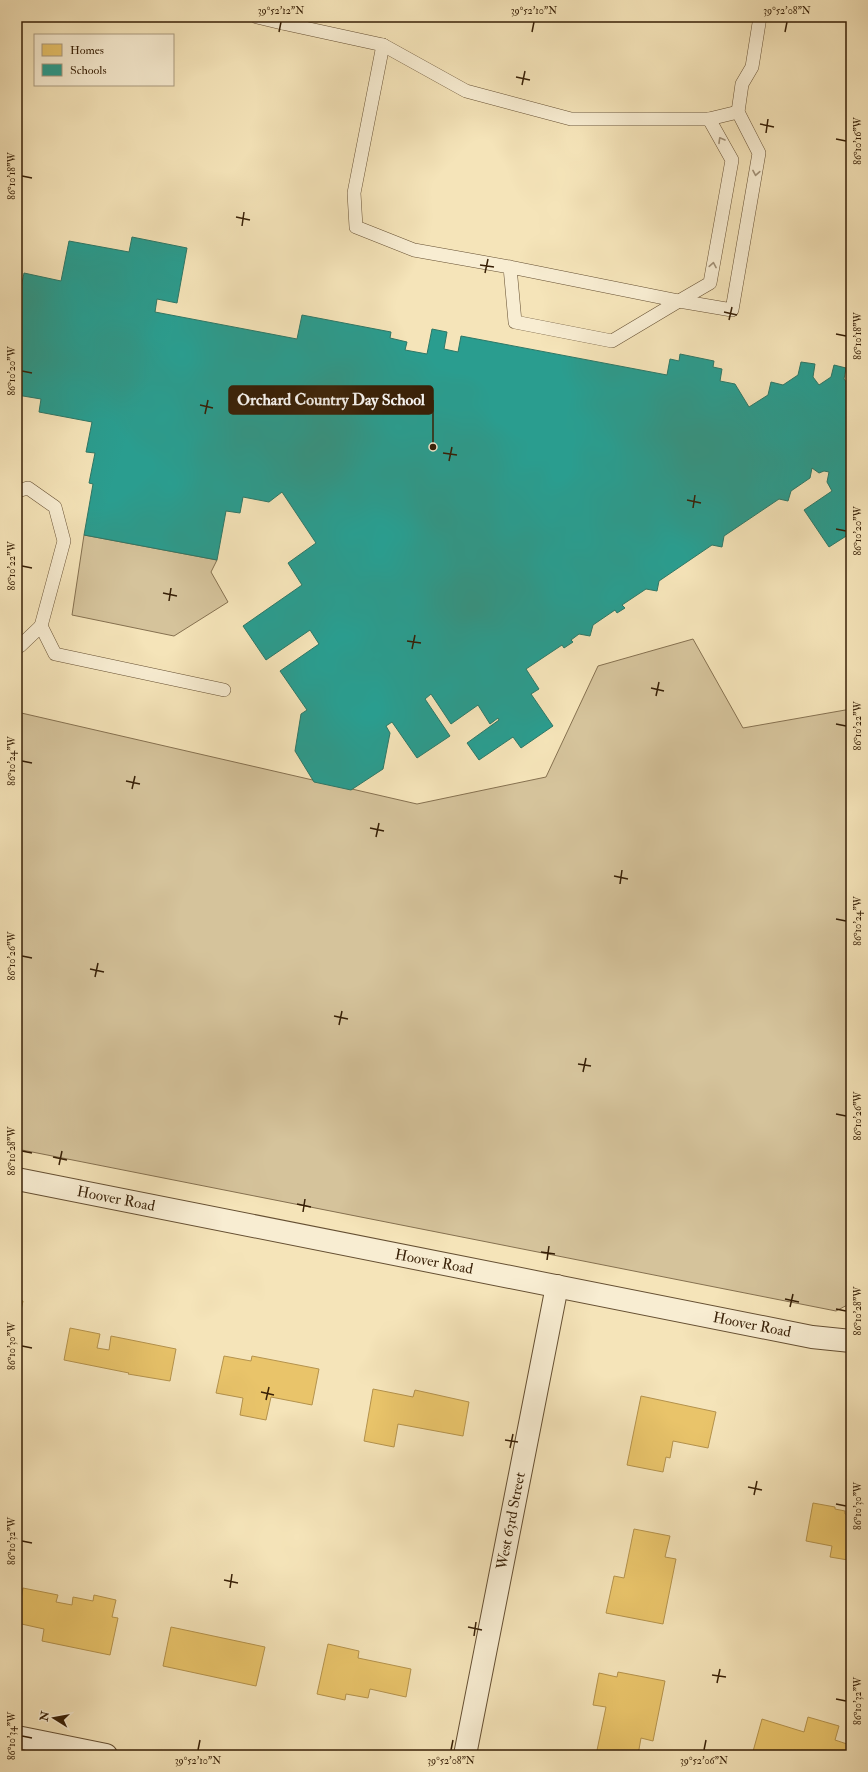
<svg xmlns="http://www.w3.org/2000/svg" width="868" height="1772" font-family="'IM FELL Double Pica',serif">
<rect width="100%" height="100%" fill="#f5e4b9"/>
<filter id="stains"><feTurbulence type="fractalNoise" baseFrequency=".005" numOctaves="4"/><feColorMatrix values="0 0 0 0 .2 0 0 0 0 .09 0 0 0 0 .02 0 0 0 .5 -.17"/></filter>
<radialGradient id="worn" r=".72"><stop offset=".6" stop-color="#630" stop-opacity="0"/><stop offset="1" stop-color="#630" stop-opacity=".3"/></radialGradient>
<g fill="#d5c39b" stroke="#867150">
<polygon points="84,535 217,560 211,572 228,602 174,636 72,615"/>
<polygon points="693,639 743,728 851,709 851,1303 836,1311 17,1149 17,712 417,804 546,777 598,666"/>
</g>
<g fill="#e9c46a" stroke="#b4924c">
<polygon points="17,1300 23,1301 17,1330"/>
<polygon points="70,1328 100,1334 97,1348 109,1350 111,1336 176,1349 170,1381 128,1374 129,1373 64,1360"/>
<polygon points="224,1356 251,1361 252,1356 319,1369 312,1405 271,1397 266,1420 240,1415 243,1398 216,1393"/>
<polygon points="373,1389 413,1397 415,1390 469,1402 463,1436 398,1424 394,1447 364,1441"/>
<polygon points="641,1396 716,1412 708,1448 673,1441 670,1458 666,1457 663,1472 627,1465"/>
<polygon points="813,1503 835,1507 835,1509 845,1511 845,1514 851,1515 851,1568 847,1567 848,1560 830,1557 832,1546 806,1541"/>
<polygon points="634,1529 670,1536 665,1557 676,1559 663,1624 606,1613 614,1576 624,1578"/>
<polygon points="23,1588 58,1595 56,1602 72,1605 73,1597 93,1601 94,1595 116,1600 112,1617 118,1618 110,1655 42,1641 44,1629 17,1623"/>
<polygon points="171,1627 265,1647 256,1686 163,1666"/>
<polygon points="328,1644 359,1651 358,1658 411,1669 406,1697 370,1689 368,1698 346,1694 345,1700 317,1694"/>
<polygon points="618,1672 665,1681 653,1741 641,1738 638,1755 596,1755 606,1707 593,1705 599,1673 617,1677"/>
<polygon points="808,1717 839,1726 835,1740 850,1745 847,1755 752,1755 762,1719 804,1732"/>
</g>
<polygon fill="#2a9d8f" stroke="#2e7766" points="132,237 187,248 177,303 157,299 155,312 297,339 302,315 391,332 390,338 407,342 405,350 427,354 432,329 447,332 444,349 458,352 461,336 667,375 670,359 679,361 680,354 714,361 713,367 722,369 720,381 735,384 749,407 768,395 771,382 783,385 798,375 801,362 815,364 813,377 819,385 831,377 834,365 846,368 844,379 851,388 851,533 829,547 804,510 832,491 827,482 829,472 824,471 819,473 812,468 810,478 791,491 788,501 779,499 724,536 722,547 712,545 659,581 657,591 646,589 622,605 625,608 617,613 615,610 593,625 590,636 579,634 571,640 573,642 564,648 562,645 526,669 539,689 531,694 553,726 521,748 513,737 479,760 467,743 499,720 498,718 490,724 478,705 451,724 431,694 425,699 450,736 417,758 392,722 386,726 390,733 383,769 351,790 314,782 295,751 301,714 307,710 280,671 319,644 310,630 266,660 243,626 302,585 288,563 316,543 282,492 269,502 243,497 240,513 226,511 217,560 84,535 93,484 89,483 95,453 86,452 92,422 39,412 41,399 17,395 17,308 24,273 61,281 69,241 129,252"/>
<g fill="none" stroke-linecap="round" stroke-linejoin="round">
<g stroke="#665033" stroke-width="14">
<g id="service">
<polyline points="257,17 282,23 283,17"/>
<polyline points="282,23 383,45 354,193 356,227 414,250 510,267 515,322 612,341 679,301 510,267"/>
<polyline points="383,45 466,91 571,119 709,119 738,112"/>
<polyline points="679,301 732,310 759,153 738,112 742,84 752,67 760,17"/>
<polyline points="679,301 710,283 732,160 709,119"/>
<polyline points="17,491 28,488 55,507 64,541 41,626 55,654 224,690"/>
<polyline points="17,646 20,646 41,626"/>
</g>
</g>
<g stroke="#665033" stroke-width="24">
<g id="minor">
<polyline points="17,1737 106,1755"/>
<polyline points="465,1755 557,1286"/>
</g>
</g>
<g stroke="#665033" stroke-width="24">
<polyline id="tertiary" points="17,1179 812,1337 851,1341"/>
</g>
<use href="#service" stroke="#f8edd2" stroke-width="13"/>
<use href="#minor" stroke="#f8edd2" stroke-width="22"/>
<use href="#tertiary" stroke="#f8edd2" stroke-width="22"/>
</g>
<defs><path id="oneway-chevron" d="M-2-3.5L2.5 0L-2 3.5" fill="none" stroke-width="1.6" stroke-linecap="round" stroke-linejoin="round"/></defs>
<g stroke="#a19076">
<use href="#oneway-chevron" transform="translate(721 140) rotate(-120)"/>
<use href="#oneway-chevron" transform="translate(756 173) rotate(100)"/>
<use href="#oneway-chevron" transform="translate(713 265) rotate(-80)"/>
</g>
<path fill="none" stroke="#371f06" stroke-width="1.5" d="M 279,32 L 281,22M 532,32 L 534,22M 785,32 L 787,22M 516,77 L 530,80M 522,85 L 525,71M 760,124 L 774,127M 766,133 L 768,119M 836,139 L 846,141M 22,176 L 32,178M 236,217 L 250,220M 242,226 L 244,212M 480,265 L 494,267M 485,273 L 488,259M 724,312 L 737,315M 729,320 L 732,307M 836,334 L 846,336M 22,371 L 32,373M 200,405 L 213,408M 205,414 L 208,400M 443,453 L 457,455M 449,461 L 452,447M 687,500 L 701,503M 693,508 L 695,495M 836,529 L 846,531M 22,566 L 32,568M 163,593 L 177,596M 169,601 L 171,588M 407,641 L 421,643M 412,649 L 415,635M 651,688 L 664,691M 656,696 L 659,682M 836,724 L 846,726M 22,761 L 32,763M 126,781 L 140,784M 132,789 L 135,776M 370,828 L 384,831M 376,837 L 379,823M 614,876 L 628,879M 620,884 L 622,870M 836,919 L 846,921M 22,956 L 32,958M 90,969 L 104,972M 95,977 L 98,963M 334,1016 L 348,1019M 339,1025 L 342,1011M 578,1064 L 591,1066M 583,1072 L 586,1058M 836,1114 L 846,1116M 22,1151 L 32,1153M 53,1157 L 67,1160M 59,1165 L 62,1151M 297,1204 L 311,1207M 303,1212 L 305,1199M 541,1252 L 555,1254M 547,1260 L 549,1246M 785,1299 L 799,1302M 790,1307 L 793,1294M 836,1309 L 846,1311M 22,1346 L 32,1348M 261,1392 L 274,1395M 266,1400 L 269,1387M 505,1440 L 518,1442M 510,1448 L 513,1434M 748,1487 L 762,1490M 754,1495 L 757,1481M 836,1504 L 846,1506M 22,1541 L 32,1543M 224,1580 L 238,1583M 230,1588 L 232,1574M 468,1627 L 482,1630M 474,1636 L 476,1622M 712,1675 L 726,1677M 717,1683 L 720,1669M 836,1699 L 846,1701M 22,1736 L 32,1738M 198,1750 L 200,1740M 451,1750 L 453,1740M 704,1750 L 706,1740"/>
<g text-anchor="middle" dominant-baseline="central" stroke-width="4" stroke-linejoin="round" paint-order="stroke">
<g font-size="15" fill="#371f06" stroke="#f8edd2">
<text transform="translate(116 1199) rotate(11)">Hoover Road</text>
<text transform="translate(434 1262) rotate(11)">Hoover Road</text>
<text transform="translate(752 1325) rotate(11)">Hoover Road</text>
<text transform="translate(511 1521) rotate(-79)">West 63rd Street</text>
</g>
</g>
<path fill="none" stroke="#371f06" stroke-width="1.5" d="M433 447L433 400"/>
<circle fill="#371f06" stroke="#f8edd2" stroke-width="1.5" cx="433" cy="447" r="4"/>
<rect fill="#371f06" stroke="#371f06" stroke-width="1.5" x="229" y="386" width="204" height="28" rx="4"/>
<g font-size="16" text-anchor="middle" font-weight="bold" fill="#fff">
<text x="331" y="405">Orchard Country Day School</text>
</g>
<rect width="868" height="1772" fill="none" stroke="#f5e4b9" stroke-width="44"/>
<rect x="34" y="34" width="140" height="52" fill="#f8edd2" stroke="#ab9b80"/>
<rect x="42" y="44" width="20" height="12" fill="#e9c46a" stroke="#ab9b80"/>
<text x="70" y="54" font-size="12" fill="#371f06">Homes</text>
<rect x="42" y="64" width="20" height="12" fill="#2a9d8f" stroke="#ab9b80"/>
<text x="70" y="74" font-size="12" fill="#371f06">Schools</text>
<g transform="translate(54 1718) rotate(281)" stroke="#f8edd2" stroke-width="3" paint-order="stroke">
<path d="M0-3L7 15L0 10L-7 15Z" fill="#371f06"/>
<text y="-6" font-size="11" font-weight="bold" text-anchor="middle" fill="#371f06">N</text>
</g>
<rect x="22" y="22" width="824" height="1728" fill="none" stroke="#371f06" stroke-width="1.5"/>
<g font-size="10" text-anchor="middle" fill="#371f06">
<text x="281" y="14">39°52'12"N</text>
<text x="534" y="14">39°52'10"N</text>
<text x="787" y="14">39°52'08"N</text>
<text transform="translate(857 141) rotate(-90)" y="4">86°10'16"W</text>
<text transform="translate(11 176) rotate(-90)" y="4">86°10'18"W</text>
<text transform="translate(857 336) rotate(-90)" y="4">86°10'18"W</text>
<text transform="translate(11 371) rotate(-90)" y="4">86°10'20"W</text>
<text transform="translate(857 531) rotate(-90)" y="4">86°10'20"W</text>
<text transform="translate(11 566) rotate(-90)" y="4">86°10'22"W</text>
<text transform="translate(857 726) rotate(-90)" y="4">86°10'22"W</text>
<text transform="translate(11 761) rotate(-90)" y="4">86°10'24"W</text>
<text transform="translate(857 921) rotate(-90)" y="4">86°10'24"W</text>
<text transform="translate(11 956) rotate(-90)" y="4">86°10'26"W</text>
<text transform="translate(857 1116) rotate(-90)" y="4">86°10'26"W</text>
<text transform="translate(11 1151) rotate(-90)" y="4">86°10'28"W</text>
<text transform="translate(857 1311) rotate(-90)" y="4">86°10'28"W</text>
<text transform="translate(11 1346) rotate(-90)" y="4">86°10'30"W</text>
<text transform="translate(857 1506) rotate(-90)" y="4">86°10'30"W</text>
<text transform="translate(11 1541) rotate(-90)" y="4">86°10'32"W</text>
<text transform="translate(857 1701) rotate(-90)" y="4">86°10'32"W</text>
<text transform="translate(11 1736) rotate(-90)" y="4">86°10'34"W</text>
<text x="198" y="1764">39°52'10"N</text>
<text x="451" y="1764">39°52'08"N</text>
<text x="704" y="1764">39°52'06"N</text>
</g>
<rect width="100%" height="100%" filter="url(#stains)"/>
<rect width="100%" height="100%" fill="url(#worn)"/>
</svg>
